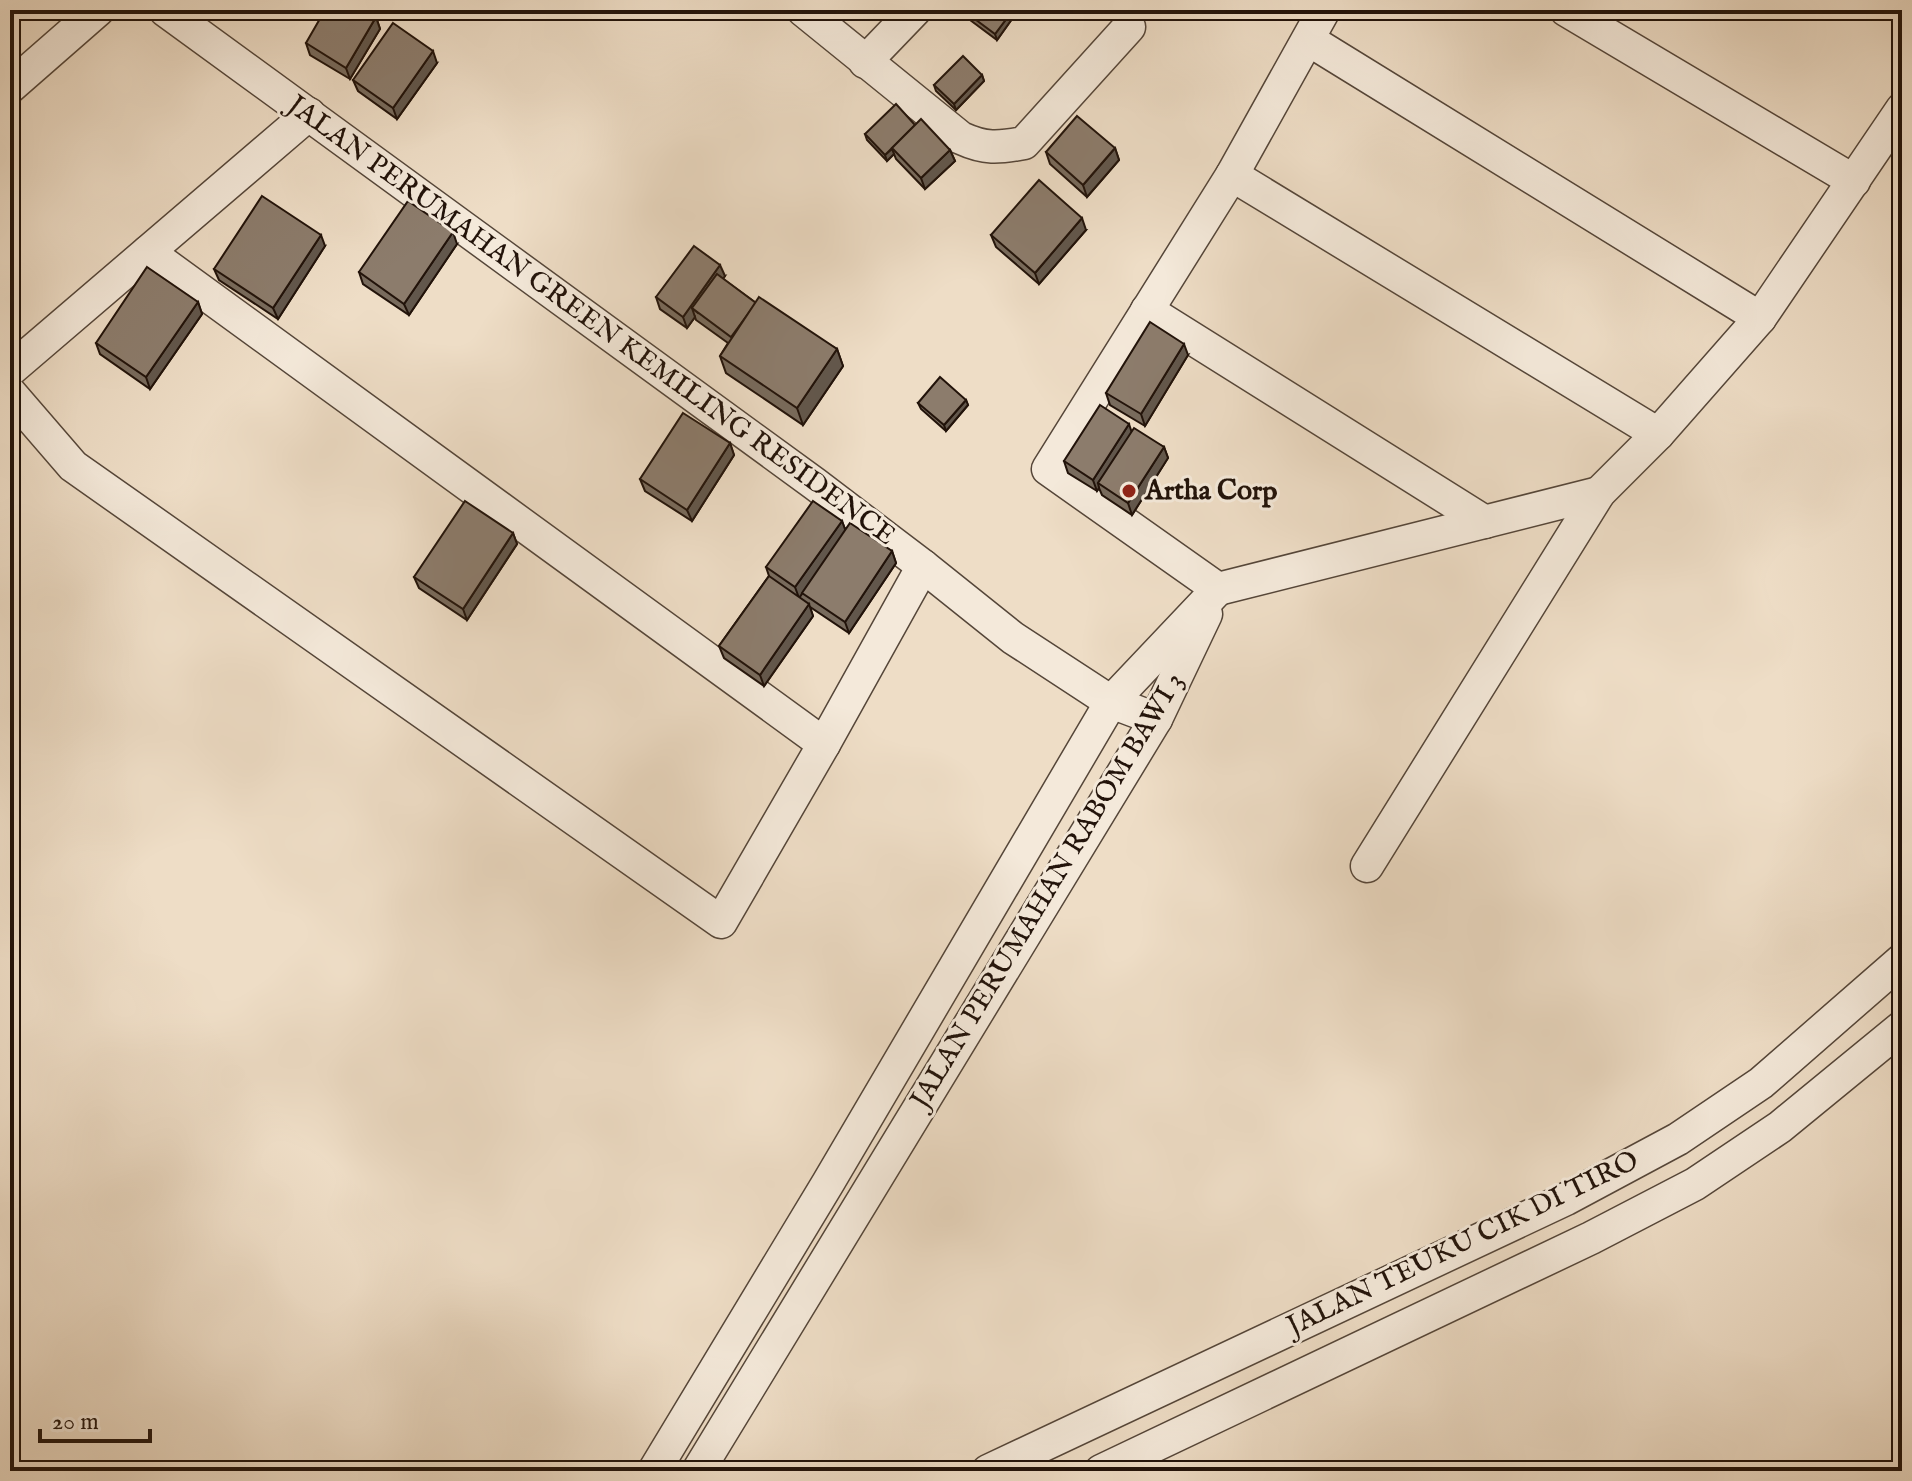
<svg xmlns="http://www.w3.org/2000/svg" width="1912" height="1481" font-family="'IM FELL English',serif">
<rect width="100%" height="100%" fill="#eeddc6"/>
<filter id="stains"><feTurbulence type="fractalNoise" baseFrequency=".0025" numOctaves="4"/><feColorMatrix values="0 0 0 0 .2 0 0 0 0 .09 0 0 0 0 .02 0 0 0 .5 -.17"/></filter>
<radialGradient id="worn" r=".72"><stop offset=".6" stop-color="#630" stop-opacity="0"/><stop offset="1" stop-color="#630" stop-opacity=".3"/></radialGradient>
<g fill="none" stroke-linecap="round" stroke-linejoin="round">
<g stroke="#554639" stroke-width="35">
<g id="street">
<polyline points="165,10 815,484 923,566 1013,638 1111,702 1156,719"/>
<path d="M 803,10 L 961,138 C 985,149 998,148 1024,143 L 1129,27"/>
<polyline points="1324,10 1232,175 1048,469 1218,589 1599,493"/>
<polyline points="1566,10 1854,181"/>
<polyline points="1309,40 1760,318"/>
<polyline points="865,62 915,10"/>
<polyline points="10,87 98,10"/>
<polyline points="1232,175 1658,434"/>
<polyline points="148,252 824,744 923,566"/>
<polyline points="1147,310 1485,522"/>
<polyline points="10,370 309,114"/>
<polyline points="10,393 73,466 721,922 824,744"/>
<polyline points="1367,866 1599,493 1658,434 1760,318 1902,109"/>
<polyline points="654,1471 828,1183 1111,702 1218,589"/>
<polyline points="698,1471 1156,719 1206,614"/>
<polyline points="988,1471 1566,1199 1678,1139 1761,1083 1902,960"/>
<polyline points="1101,1471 1591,1238 1695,1184 1780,1127 1902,1027"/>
</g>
</g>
<use href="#street" stroke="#f4e9da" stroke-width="32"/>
</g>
<g fill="#786b5d" stroke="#22130a" stroke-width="2">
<polygon points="965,10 1017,10 1017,12 997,40 966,17"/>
<polygon points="376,17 380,29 350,79 310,55 306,43"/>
<polygon points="437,63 397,119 358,91 353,80"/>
<polygon points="982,75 984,81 956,110 936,91 934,85"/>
<polygon points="915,125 950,150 955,161 925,189 896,159 894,154 887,161 867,140 865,134"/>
<polygon points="1115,148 1119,160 1087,197 1050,164 1046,152"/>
<polygon points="1086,230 1039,284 996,247 991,235"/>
<polygon points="457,244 409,315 363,284 359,272"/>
<polygon points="325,246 278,319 219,280 214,269"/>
<polygon points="725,276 723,279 756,303 837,349 843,366 803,425 726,373 720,356 728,343 696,320 695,317 687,328 660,309 656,297"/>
<polygon points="198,302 202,314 150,389 100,354 96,343"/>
<polygon points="1188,355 1145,426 1110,405 1106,393"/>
<polygon points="966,400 968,405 946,431 921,409 918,403"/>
<polygon points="1132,431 1164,447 1168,458 1132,515 1102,495 1099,488 1097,491 1068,473 1064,461"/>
<polygon points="730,443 734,455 692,521 645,491 640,479"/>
<polygon points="842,521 845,529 892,551 896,563 849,633 810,607 813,616 764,686 724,658 719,646 769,576 766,567"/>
<polygon points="513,533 517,544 467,620 419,588 414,577"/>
</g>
<g fill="#62574c" stroke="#22130a" stroke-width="2">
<polygon points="1013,10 1017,10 1017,12 997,40 995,34"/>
<polygon points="376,17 380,29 350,79 346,68"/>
<polygon points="433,51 437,63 397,119 393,108"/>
<polygon points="982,75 984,81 956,110 954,104"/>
<polygon points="1115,148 1119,160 1087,197 1083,185"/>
<polygon points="892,149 894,154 887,161 885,155"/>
<polygon points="950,150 955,161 925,189 921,178"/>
<polygon points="1082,218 1086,230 1039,284 1035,273"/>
<polygon points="453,232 457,244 409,315 404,304"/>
<polygon points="321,235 325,246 278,319 273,308"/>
<polygon points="720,265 725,276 698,313 692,308 695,317 687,328 683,317"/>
<polygon points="198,302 202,314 150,389 146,377"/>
<polygon points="1184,344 1188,355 1145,426 1141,414"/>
<polygon points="837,349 843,366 803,425 797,408"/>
<polygon points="966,400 968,405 946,431 944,425"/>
<polygon points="1129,424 1133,436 1098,483 1099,488 1097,491 1093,480"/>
<polygon points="730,443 734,455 692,521 687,510"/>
<polygon points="1164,447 1168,458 1132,515 1128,503"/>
<polygon points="842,521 846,532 799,598 795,587"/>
<polygon points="513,533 517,544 467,620 463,609"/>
<polygon points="892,551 896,563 849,633 845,622"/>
<polygon points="809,604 813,616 764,686 760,675"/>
</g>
<g fill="#8c7c6c" stroke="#22130a" stroke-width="2">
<polygon points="325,10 364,10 376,17 346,68 306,43"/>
<polygon points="965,10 1013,10 995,34 964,11"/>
<polygon points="393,23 433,51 393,108 353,80"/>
<polygon points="963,56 982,75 954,104 934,85"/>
<polygon points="896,104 915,125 885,155 865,134"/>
<polygon points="1077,116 1115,148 1083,185 1046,152"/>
<polygon points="921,119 950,150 921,178 892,148"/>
<polygon points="1039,180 1082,218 1035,273 991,235"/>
<polygon points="262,196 321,235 273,308 214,269"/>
<polygon points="408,201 453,232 404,304 359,272"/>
<polygon points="694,246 720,265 683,317 656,297"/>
<polygon points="147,267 198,302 146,377 96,343"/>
<polygon points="717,274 756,303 731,337 692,308"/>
<polygon points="759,297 837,349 797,408 720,356"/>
<polygon points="1150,322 1184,344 1141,414 1106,393"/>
<polygon points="940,377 966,400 944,425 918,403"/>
<polygon points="1100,405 1129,424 1093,480 1064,461"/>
<polygon points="683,413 730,443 687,510 640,479"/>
<polygon points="1134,428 1164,447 1128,503 1098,483"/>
<polygon points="465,501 513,533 463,609 414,577"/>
<polygon points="813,501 842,521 795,587 766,567"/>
<polygon points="850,523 892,551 845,622 802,593"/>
<polygon points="769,576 809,604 760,675 719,646"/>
</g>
<circle fill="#8f2418" stroke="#f4e9da" stroke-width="3" cx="1129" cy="491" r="8"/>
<g text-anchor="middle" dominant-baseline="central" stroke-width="6" stroke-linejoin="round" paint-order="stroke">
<g font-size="28" fill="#22130a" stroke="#f4e9da">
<text transform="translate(591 321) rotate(36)">JALAN PERUMAHAN GREEN KEMILING RESIDENCE</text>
<text transform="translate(1048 891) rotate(-59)">JALAN PERUMAHAN RABOM BAWI 3</text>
<text transform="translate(1463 1244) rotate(-26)">JALAN TEUKU CIK DI TIRO</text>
</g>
<g font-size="28" font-weight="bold" fill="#22130a" stroke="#f4e9da" text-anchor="start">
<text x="1145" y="491">Artha Corp</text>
</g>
</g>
<rect width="1912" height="1481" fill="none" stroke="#eeddc6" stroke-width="40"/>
<rect x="12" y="12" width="1888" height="1457" fill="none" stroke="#22130a" stroke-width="4"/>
<rect x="20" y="20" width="1872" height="1441" fill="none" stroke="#22130a" stroke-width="2"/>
<path d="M40 1429v12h110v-12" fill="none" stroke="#22130a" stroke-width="4"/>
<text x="52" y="1429" font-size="24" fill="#22130a" stroke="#f4e9da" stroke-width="6" paint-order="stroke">20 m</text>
<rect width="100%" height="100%" filter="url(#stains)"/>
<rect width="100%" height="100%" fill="url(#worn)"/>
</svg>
